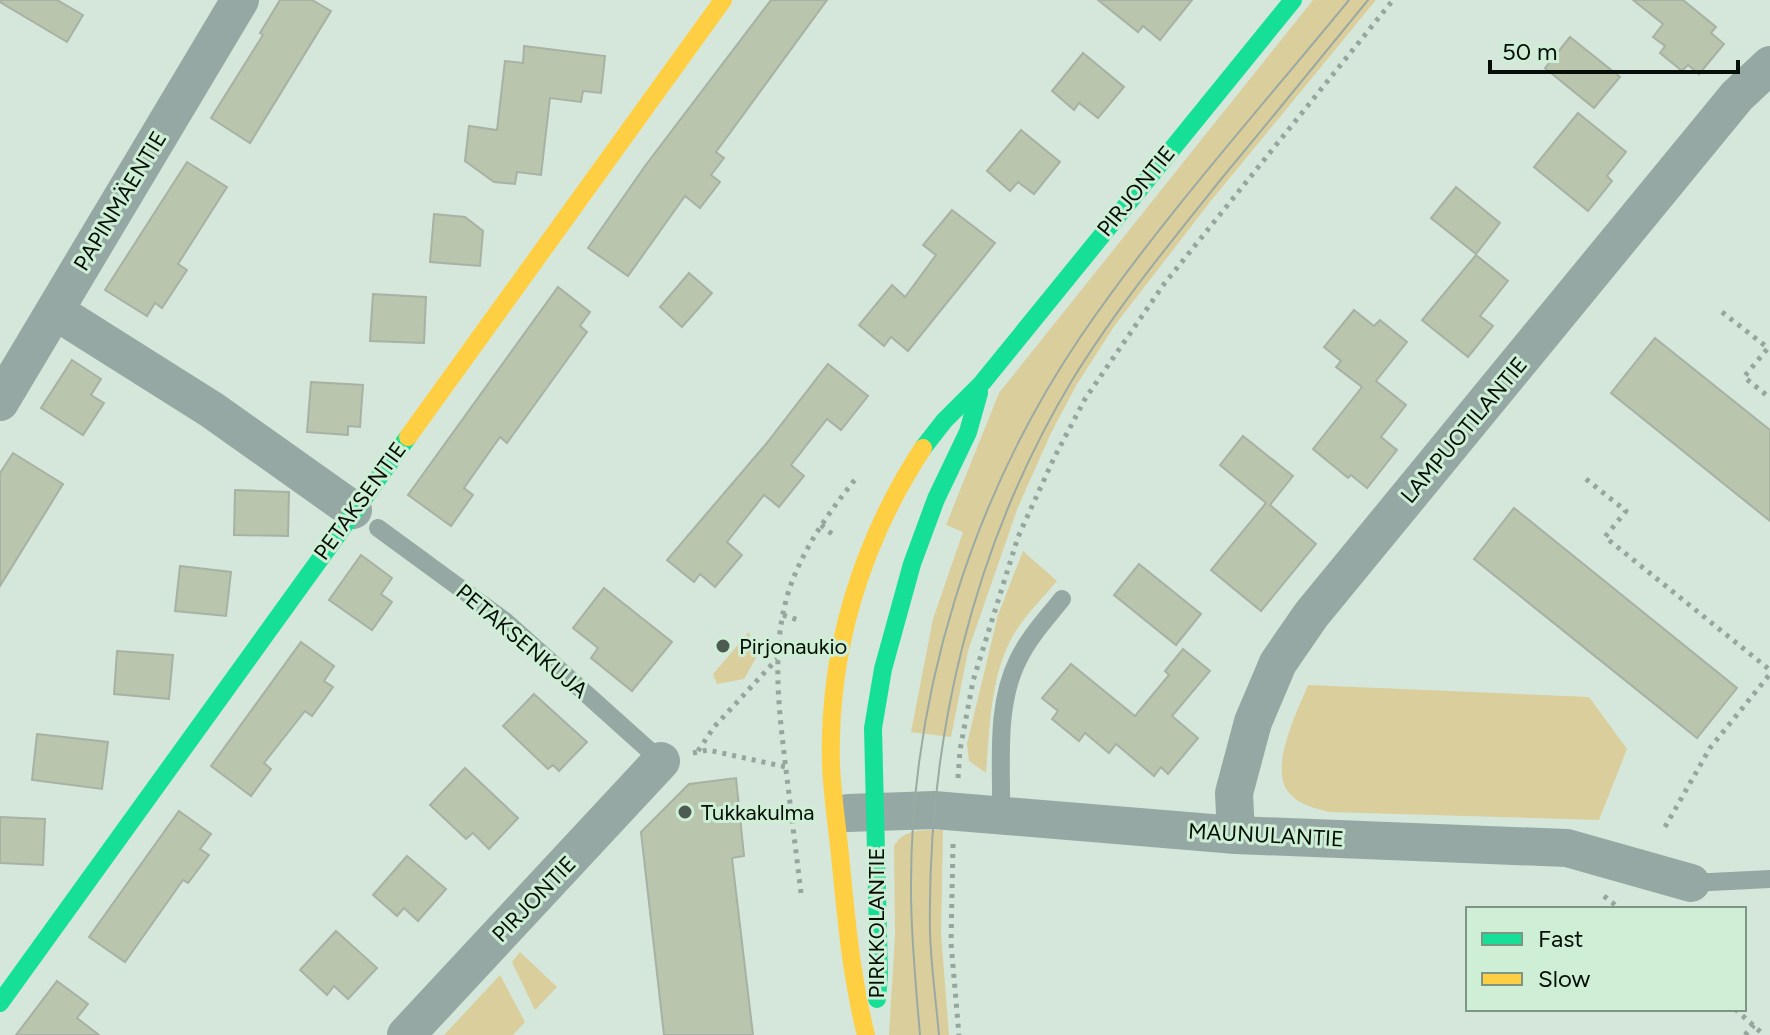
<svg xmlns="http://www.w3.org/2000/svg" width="1770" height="1035" font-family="Figtree,sans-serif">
<rect width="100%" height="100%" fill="#d5e7da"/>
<g fill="#dace9c">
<polygon points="1313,0 1376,0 1210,202 1115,325 1077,384 1051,433 1018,507 968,651 951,737 911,732 933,619 963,532 946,525 999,393"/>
<path d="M 1023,551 L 1057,581 C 1043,598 1025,615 1014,634 C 990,675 990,727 986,773 L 969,761 L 967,744 L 998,615 Z"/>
<polygon points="749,632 756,658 744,679 717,684 713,674"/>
<path d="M 1308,685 L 1589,697 L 1627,749 L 1599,820 L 1329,812 C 1315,808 1299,805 1289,793 C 1268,768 1298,710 1308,685 Z"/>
<path d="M 943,830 L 941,933 L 949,1035 L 889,1035 L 895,935 L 894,846 C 904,828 924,830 943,830 Z"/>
<polygon points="520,952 557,987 535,1010 512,962"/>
<polygon points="500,975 525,1022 513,1035 444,1035"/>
</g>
<g fill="#b9c5ac" stroke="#a7b1a4" stroke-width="2">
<polygon points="0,0 57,0 83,15 67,42 0,2"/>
<polygon points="280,0 312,0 331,11 250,143 211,118 263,35 260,33"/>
<polygon points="771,0 827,0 716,152 724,158 711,175 720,182 700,208 685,196 628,276 588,248 645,166"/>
<polygon points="1098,0 1192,0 1160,40 1143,26 1138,32"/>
<polygon points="1633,0 1683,0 1716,27 1711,33 1724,44 1699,74 1688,65 1682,71 1660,53 1665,46 1653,37 1663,24"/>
<polygon points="1570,37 1620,77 1594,108 1545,68"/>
<polygon points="524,46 605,56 601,93 583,91 581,102 550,98 541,175 517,172 515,184 494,182 465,161 469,126 497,130 505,61 523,63"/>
<polygon points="1083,53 1124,87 1098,118 1079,103 1074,110 1052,91"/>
<polygon points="1578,113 1626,152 1607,176 1612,181 1588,211 1534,167"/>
<polygon points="1021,130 1060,162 1034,194 1018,182 1010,191 987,171"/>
<polygon points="187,162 227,187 178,264 187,270 162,308 155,303 147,316 105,290"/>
<polygon points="1456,187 1500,223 1476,254 1431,218"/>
<polygon points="952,210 995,243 908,351 891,337 884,346 859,325 892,285 905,297 936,255 923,245"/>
<polygon points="434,214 465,217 483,231 480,266 430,262"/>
<polygon points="1476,255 1508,281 1480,316 1493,326 1468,357 1422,320"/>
<polygon points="689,273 712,293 682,327 660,307"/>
<polygon points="558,287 590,312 580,326 587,332 507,443 500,437 464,488 473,495 451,526 408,495"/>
<polygon points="373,294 426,297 424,343 370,341"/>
<polygon points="1354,310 1374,326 1380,320 1407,342 1376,381 1406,405 1381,437 1397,450 1367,488 1351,475 1348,478 1313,449 1362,387 1336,367 1341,361 1324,347"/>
<polygon points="1655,338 1770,430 1770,521 1611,393"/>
<polygon points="72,360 101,379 91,395 104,403 83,435 41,408"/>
<polygon points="828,364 868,396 841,430 827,419 791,465 804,476 779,507 764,495 727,542 742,555 715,587 700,574 694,582 667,560 766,444"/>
<polygon points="311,382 363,385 360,427 348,426 348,435 307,432"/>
<polygon points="1243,436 1293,476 1270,505 1316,544 1261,611 1211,570 1266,503 1220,465"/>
<polygon points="13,453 63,484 0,586 0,473"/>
<polygon points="235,490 289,492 288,536 234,535"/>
<polygon points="1514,508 1737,688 1697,738 1474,559"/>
<polygon points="361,555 392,578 381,594 392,602 372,630 329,600"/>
<polygon points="1139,564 1201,614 1176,645 1114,595"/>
<polygon points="180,566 231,572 226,616 175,611"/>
<polygon points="604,588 672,642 632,691 591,658 598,648 573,628"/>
<polygon points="301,642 334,666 324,681 333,687 312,716 305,711 264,763 271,769 251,796 211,766"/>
<polygon points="1183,649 1210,671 1172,716 1198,738 1168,774 1161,767 1154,776 1116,744 1109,753 1085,733 1079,741 1052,719 1058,711 1042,698 1071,664 1135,716 1169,675 1165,671"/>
<polygon points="117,651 173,655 169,699 114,694"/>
<polygon points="534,694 587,742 559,771 553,765 548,769 503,726"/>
<polygon points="37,734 108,742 102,789 32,780"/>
<polygon points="465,768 518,818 489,849 473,833 466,839 430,805"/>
<polygon points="736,778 744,856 732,858 753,1035 664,1035 641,832 689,784"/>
<polygon points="179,811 211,834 200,849 209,855 188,883 183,880 125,962 89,937"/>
<polygon points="0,817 45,819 43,865 0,863"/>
<polygon points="407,856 446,889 418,921 404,908 397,916 373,895"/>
<polygon points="336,931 377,968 348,999 334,986 327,995 300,970"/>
<polygon points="57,981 88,1004 77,1018 99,1035 16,1035"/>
</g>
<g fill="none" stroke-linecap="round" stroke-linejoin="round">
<g stroke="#95a69e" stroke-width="5" stroke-dasharray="4 6" stroke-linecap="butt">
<polyline points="1722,312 1768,348 1744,377 1770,398"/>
<polyline points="1586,479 1626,511 1605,537 1770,670"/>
<polyline points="821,525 832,534"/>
<polyline points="783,615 798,620"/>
<polyline points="698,751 714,727 777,659"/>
<polyline points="693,753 708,750 786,767"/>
<polyline points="958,778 960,750 973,681 1018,537 1054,458 1085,399 1164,284 1393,0"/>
<polyline points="1665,827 1710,748 1770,674"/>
<polyline points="953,844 951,943 959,1035"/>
<path d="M 801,893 C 796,852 791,811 786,770 C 779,709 770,647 790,587 C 805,545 830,511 857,477"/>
<polyline points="1604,896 1620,909"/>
<polyline points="1735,1009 1764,1035"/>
<polyline points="1745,1035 1754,1025"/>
</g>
<g stroke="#95a8a4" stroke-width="18">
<polyline points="378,528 505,621 661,761"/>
<path d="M 1001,813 C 1002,763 995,706 1018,660 C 1029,637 1046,619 1062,599"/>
<polyline points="1691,883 1770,879"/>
</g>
<g stroke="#95a8a4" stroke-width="38">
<polyline points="55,311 212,410 353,510"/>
<polyline points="0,402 240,0"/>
<polyline points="848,813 934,810 1236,835 1567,848 1691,883"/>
<polyline points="1236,835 1234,793 1253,722 1278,663 1311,615 1737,96 1770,65"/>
<polyline points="406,1035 661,761"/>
</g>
<g stroke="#16e098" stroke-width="18">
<polyline points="923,448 944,421 982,383 1293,0"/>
<polyline points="877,999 879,975 873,728 883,669 912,564 936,499 968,432 979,393"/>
<polyline points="0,1003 408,437"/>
</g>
<g stroke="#ffcf43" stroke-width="18">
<polyline points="408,437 723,0"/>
<path d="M 866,1035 C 851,976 846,916 840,855 C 837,825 832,794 831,764 C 828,651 861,543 923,448"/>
</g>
<g stroke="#9aaaa3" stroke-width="2">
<path d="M 920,1035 C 916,987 911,938 911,890 C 910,695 972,497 1081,336 C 1161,219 1259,110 1349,0"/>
<path d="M 939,1035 C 936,1001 931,966 930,932 C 927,740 972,548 1071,382 C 1115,310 1169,244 1222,178 C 1271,119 1320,59 1368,0"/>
</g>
</g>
<g fill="#4e5b51" stroke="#ceeed6" stroke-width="3">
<circle cx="723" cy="646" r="8"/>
<circle cx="685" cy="812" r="8"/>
</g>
<g text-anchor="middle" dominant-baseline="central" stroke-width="6" stroke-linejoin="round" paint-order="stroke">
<g font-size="22" fill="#050f07" stroke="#ceeed6">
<text transform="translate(1136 191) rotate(-51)">PIRJONTIE</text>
<text transform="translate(120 201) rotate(-59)">PAPINMÄENTIE</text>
<text transform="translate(1464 430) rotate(-50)">LAMPUOTILANTIE</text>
<text transform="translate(360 501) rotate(-54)">PETAKSENTIE</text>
<text transform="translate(522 641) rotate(40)">PETAKSENKUJA</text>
<text transform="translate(1266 835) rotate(3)">MAUNULANTIE</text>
<text transform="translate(534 899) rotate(-46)">PIRJONTIE</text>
<text transform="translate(876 923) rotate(-90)">PIRKKOLANTIE</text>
</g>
<g font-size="22" fill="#050f07" stroke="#ceeed6" text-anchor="start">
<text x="739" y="646">Pirjonaukio</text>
<text x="701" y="812">Tukkakulma</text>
</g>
</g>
<rect x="1466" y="907" width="280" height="104" fill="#ceeed6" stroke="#7e9583" stroke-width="2"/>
<rect x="1482" y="933" width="40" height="12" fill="#16e098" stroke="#7e9583" stroke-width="2"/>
<text x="1538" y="947" font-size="24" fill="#050f07">Fast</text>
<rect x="1482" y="973" width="40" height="12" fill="#ffcf43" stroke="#7e9583" stroke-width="2"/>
<text x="1538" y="987" font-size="24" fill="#050f07">Slow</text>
<path d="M1490 60v12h248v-12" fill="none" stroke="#050f07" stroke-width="4"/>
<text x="1502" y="60" font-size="24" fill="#050f07" stroke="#ceeed6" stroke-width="6" paint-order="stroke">50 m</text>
</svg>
